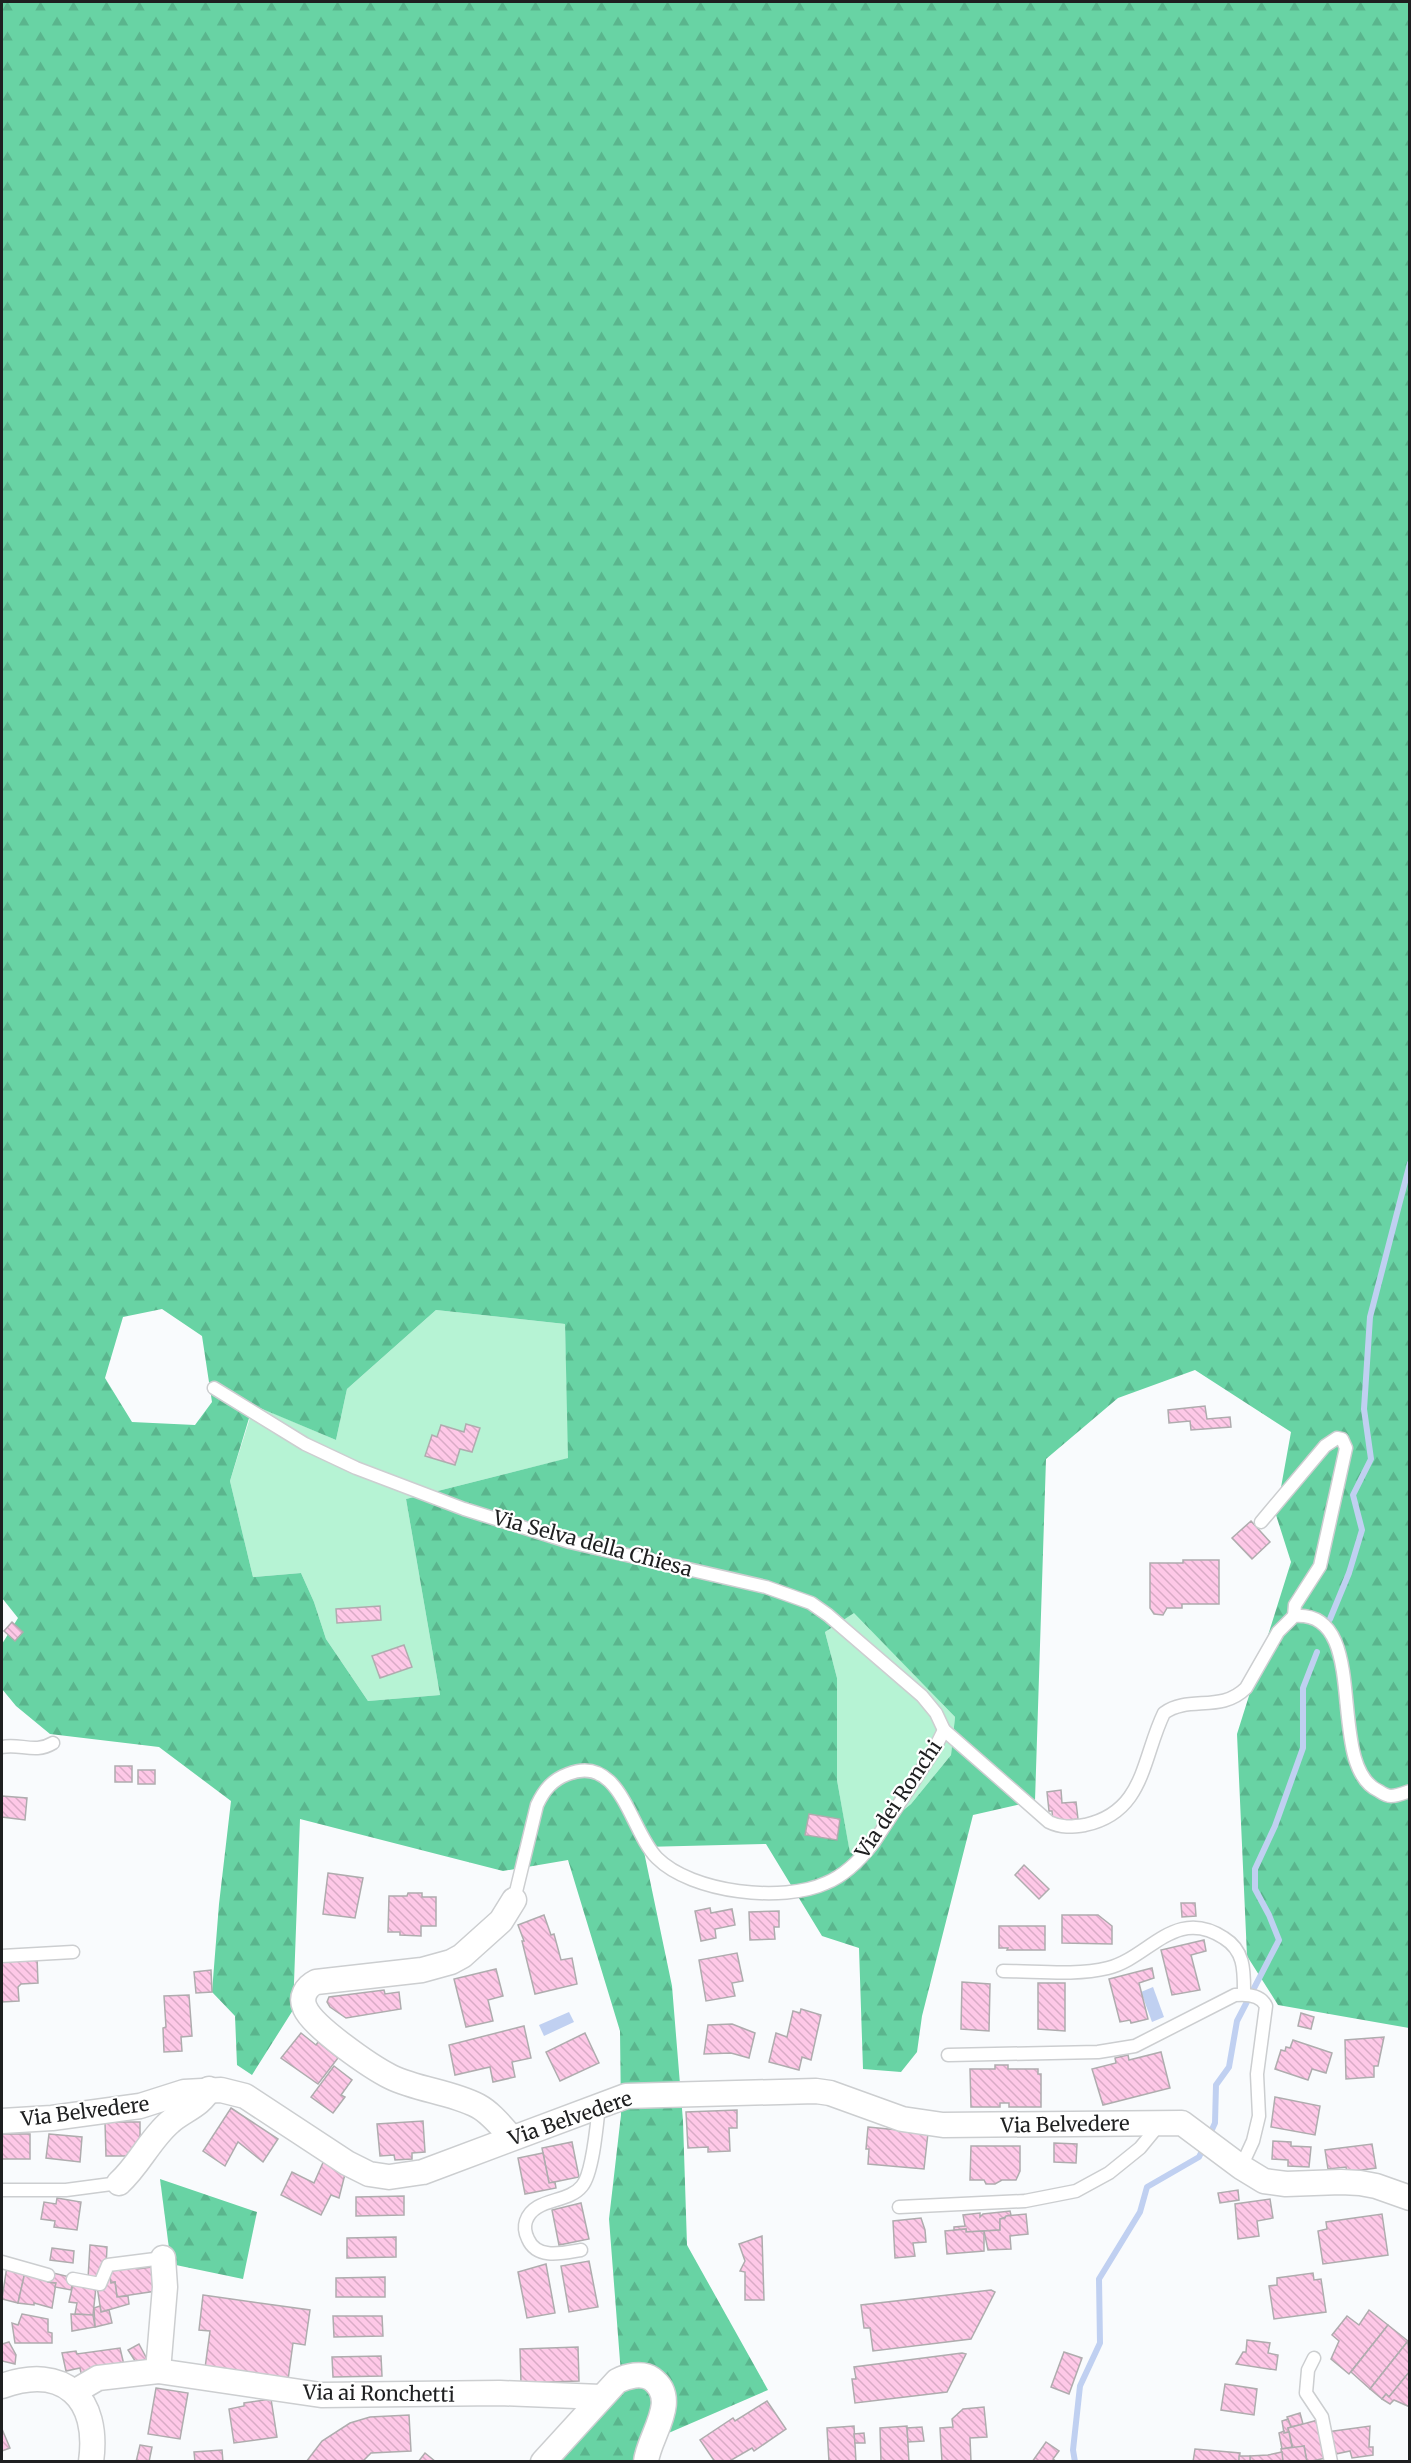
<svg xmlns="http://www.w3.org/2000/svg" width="1411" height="2463" font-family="Merriweather,serif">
<defs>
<pattern id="forest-firs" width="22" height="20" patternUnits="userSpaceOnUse" patternTransform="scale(1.5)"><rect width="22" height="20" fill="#68d3a4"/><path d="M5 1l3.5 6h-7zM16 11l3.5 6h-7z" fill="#5ab58d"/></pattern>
<pattern id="building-back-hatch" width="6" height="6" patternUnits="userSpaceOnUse" patternTransform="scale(1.5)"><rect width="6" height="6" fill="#fec8e7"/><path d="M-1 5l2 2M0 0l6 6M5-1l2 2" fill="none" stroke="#d9abc6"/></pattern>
</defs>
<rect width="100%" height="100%" fill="#f9fbfd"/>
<g fill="#b6f3d4">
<polygon points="436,1310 565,1324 569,1458 406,1499 440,1695 368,1701 326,1639 314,1602 301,1573 253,1577 230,1481 254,1405 336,1440 347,1389"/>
<polygon points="854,1612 955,1717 951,1755 911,1804 850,1854 837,1780 837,1678 825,1632"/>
</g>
<g fill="url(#forest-firs)" fill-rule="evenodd">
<path d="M 2,2 L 1409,2 L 1409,2028 L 1278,2005 L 1247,1956 L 1237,1734 L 1291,1562 L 1276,1515 L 1291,1432 L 1195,1370 L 1118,1398 L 1046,1459 L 1035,1801 L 973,1815 L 922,2016 L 917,2052 L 901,2072 L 863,2069 L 859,1948 L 822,1936 L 766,1844 L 643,1847 L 672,1986 L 683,2121 L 687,2245 L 768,2390 L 657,2438 L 641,2461 L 559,2461 L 622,2387 L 609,2219 L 621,2115 L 620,2031 L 568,1860 L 503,1871 L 300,1819 L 293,2010 L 252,2075 L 237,2065 L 235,2016 L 212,1992 L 219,1904 L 231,1801 L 159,1747 L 50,1734 L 16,1706 L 2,1689 L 2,1644 L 18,1618 L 2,1598 ZM 162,1309 L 202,1336 L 212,1402 L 195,1425 L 132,1422 L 105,1378 L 123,1317 ZM 436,1310 L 565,1324 L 568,1458 L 406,1499 L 440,1695 L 368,1701 L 326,1639 L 314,1602 L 301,1573 L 253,1577 L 230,1481 L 253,1405 L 336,1440 L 347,1389 ZM 854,1613 L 955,1717 L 951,1755 L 911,1804 L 850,1853 L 837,1780 L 837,1678 L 825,1632 Z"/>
<polygon points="160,2179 257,2212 243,2279 171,2264"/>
</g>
<g fill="#c0d0f1">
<polygon points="1153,1987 1164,2017 1152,2022 1141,1992"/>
<polygon points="569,2012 574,2022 544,2036 539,2025"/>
</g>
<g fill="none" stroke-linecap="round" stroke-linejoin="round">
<g stroke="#c0d0f1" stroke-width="6">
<polyline points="1330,1619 1349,1573 1362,1530 1353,1495 1371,1459 1364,1409 1370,1317 1410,1163"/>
<polyline points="1209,2136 1215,2123 1216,2085 1229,2067 1237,2021 1279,1940 1269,1915 1255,1889 1255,1869 1275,1826 1303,1748 1303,1688 1317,1652"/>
<polyline points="1075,2462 1073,2450 1080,2386 1100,2343 1099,2279 1140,2212 1147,2187 1199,2157 1205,2145"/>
</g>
</g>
<g fill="url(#building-back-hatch)" stroke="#afacae" stroke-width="1.5">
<polygon points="1205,1406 1207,1419 1230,1417 1231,1427 1191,1430 1190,1421 1169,1423 1168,1410"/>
<polygon points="466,1424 480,1428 472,1452 460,1449 455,1465 425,1456 432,1435 437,1437 441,1425 464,1432"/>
<polygon points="1251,1521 1270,1542 1252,1559 1232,1538"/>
<polygon points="1183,1560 1219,1560 1219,1604 1182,1604 1182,1608 1167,1608 1163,1615 1154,1614 1150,1608 1150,1563 1183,1563"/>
<polygon points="380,1606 381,1620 337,1623 336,1609"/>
<polygon points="12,1622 23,1632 15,1641 4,1631"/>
<polygon points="404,1645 412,1667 380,1678 372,1656"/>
<rect x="115" y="1766" width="17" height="16"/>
<rect x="138" y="1770" width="17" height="14"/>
<polygon points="1061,1790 1062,1803 1076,1802 1078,1819 1053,1822 1052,1811 1049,1811 1047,1792"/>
<polygon points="2,1796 27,1798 25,1820 2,1817"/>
<polygon points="809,1814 840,1819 837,1840 805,1835"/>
<polygon points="1024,1865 1049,1889 1039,1899 1015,1875"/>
<polygon points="328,1873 363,1878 355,1918 323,1914"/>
<polygon points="408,1893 422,1893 422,1897 436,1897 436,1926 421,1926 421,1936 400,1935 400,1932 388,1932 389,1896 407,1896"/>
<polygon points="1181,1903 1195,1903 1196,1916 1182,1917"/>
<polygon points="710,1908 711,1913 732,1909 735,1925 715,1929 716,1938 701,1941 695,1911"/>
<polygon points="779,1911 779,1927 774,1927 775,1939 750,1940 749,1912"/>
<polygon points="544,1915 551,1935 554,1934 561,1960 572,1958 577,1984 535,1994 522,1941 524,1941 518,1925"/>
<polygon points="1062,1915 1098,1915 1112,1926 1112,1944 1062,1943"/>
<polygon points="999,1926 1045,1926 1045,1950 1007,1950 1008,1948 999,1948"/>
<polygon points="1204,1940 1206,1951 1191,1955 1200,1990 1172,1995 1161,1950"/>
<polygon points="737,1953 743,1981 732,1983 735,1996 706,2001 699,1960"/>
<polygon points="37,1957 38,1983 21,1984 18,1987 19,2001 2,2002 2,1959"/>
<polygon points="1152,1968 1154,1978 1139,1983 1148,2019 1131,2023 1130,2020 1120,2022 1109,1979"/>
<polygon points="496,1969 503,1996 488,2000 493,2021 466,2027 454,1979"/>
<polygon points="211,1970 212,1992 196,1993 194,1972"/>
<polygon points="962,1982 990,1984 989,2031 961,2029"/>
<polygon points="1038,1983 1065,1983 1065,2031 1038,2029"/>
<polygon points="384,1990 385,1994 399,1992 401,2009 346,2018 330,2007 327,2002 329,1997"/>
<polygon points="189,1995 192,2036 181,2037 182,2051 164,2052 163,2028 166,2027 164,1996"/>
<polygon points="801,2009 821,2015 811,2060 802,2057 799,2070 769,2062 776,2033 787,2037 793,2011 800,2013"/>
<polygon points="1301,2013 1314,2017 1311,2029 1298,2026"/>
<polygon points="732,2024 755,2033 749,2058 731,2053 704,2054 708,2025"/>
<polygon points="524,2026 531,2058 512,2062 515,2077 493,2082 490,2067 455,2075 449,2045"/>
<polygon points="301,2033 316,2045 318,2042 338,2058 318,2084 281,2058"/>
<polygon points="585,2033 599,2063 560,2081 546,2052"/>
<polygon points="1384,2037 1378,2066 1374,2066 1374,2077 1346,2079 1345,2040"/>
<polygon points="1293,2040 1332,2053 1326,2073 1312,2069 1308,2080 1275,2069 1281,2050 1285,2051 1286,2047 1290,2048"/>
<polygon points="1161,2052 1170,2088 1103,2105 1092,2069 1116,2063 1115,2058 1128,2055 1129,2060"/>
<polygon points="995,2065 1008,2065 1008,2069 1038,2069 1038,2074 1041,2074 1041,2107 1009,2107 1009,2103 1000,2103 1000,2107 971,2107 970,2069 995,2069"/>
<polygon points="334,2066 352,2080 341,2095 345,2097 333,2113 311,2097"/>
<polygon points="1275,2097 1320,2106 1315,2135 1271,2127"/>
<polygon points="231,2108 278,2139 263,2162 238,2142 225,2166 203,2151"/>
<polygon points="737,2110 737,2128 729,2128 730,2151 708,2152 708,2147 688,2148 686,2112"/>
<polygon points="423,2121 425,2152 412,2153 412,2159 395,2160 394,2155 380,2156 377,2124"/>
<polygon points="105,2122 140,2122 140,2145 129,2156 106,2156"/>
<polygon points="868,2127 928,2133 924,2169 868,2164 869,2149 866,2149"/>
<rect x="2" y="2134" width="28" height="25"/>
<polygon points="49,2134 82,2137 80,2162 46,2158"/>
<polygon points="1273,2141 1291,2142 1291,2146 1311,2147 1309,2167 1288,2166 1288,2160 1272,2159"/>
<polygon points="572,2142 579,2177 549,2183 542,2148"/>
<polygon points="1054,2143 1077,2144 1076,2163 1054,2162"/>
<polygon points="1372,2144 1376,2168 1347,2172 1346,2167 1328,2169 1325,2150"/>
<polygon points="971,2146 1020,2146 1020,2171 1016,2180 1002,2180 995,2184 986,2184 984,2180 970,2180"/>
<polygon points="543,2153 549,2183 555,2182 556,2188 525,2194 518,2158"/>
<polygon points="325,2158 346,2170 339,2198 331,2195 321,2215 281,2195 292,2172 314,2183"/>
<polygon points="1238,2190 1239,2200 1220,2203 1218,2193"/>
<polygon points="404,2196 404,2215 356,2216 356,2197"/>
<polygon points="57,2198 81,2202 77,2230 54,2227 55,2221 41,2219 44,2202 56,2204"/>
<polygon points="1270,2199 1273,2218 1257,2221 1259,2236 1238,2239 1235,2204"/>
<polygon points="581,2203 589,2239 559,2245 552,2210"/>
<polygon points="1010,2211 1011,2215 1000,2219 1000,2230 966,2232 966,2229 954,2230 954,2227 965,2226 963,2215 980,2213 980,2217 983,2214"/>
<polygon points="1026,2214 1028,2234 1010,2236 1011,2249 988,2250 984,2231 1000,2230 1000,2219 1005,2218 1006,2216"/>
<polygon points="1382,2214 1388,2255 1323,2264 1318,2231 1327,2229 1326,2222"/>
<polygon points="921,2218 925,2230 926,2242 913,2243 915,2256 895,2258 893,2221"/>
<polygon points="966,2229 966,2232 984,2231 984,2251 947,2254 945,2231"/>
<polygon points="762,2236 764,2300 745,2300 745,2272 740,2271 745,2261 739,2244"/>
<polygon points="396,2237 396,2257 347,2258 347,2238"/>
<polygon points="90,2245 107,2247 106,2267 98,2280 88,2279"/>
<polygon points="52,2248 74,2251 73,2263 50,2260"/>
<polygon points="589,2261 598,2307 569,2312 561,2266"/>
<polygon points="137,2262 138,2269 152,2267 156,2291 117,2297 115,2282 111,2283 108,2267"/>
<polygon points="546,2264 555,2313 527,2318 518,2272"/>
<polygon points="7,2266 25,2272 18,2303 2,2299"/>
<polygon points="25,2272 48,2277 48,2282 56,2283 52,2308 34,2303 34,2305 18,2303"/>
<polygon points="49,2272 74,2278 71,2290 55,2287 56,2283 48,2282"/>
<polygon points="1313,2273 1314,2280 1321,2279 1326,2312 1274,2319 1269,2286 1277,2285 1277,2278"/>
<polygon points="385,2277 385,2297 336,2297 336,2278"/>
<polygon points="110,2278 111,2283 115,2282 117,2297 128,2296 129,2304 101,2312 97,2286"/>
<polygon points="73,2284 96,2287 93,2315 75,2314 77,2303 69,2302"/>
<polygon points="991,2290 995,2292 971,2339 873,2351 870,2328 864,2328 861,2305"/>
<polygon points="203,2295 310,2310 305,2345 293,2343 288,2380 205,2368 210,2331 199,2330"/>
<polygon points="100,2306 101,2312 109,2310 112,2323 95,2327 94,2308"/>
<polygon points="1369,2310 1388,2325 1349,2374 1331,2359 1339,2341 1332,2335 1347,2316 1359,2325"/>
<polygon points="22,2314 48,2319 48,2332 52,2333 52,2343 15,2343 12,2323 18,2325"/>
<polygon points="71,2314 93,2315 95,2327 72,2331"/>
<polygon points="333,2316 382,2316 383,2336 334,2337"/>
<polygon points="1388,2325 1408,2341 1370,2389 1351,2372"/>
<polygon points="1247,2340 1270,2343 1268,2353 1278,2355 1276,2370 1236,2364 1243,2352 1246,2352"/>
<polygon points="1408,2341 1410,2371 1389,2397 1386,2394 1382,2399 1370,2389"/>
<polygon points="9,2342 16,2355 15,2364 2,2361 2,2344"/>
<polygon points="139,2344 148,2361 139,2367 128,2350"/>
<polygon points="578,2347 579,2381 521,2383 520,2349"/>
<polygon points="120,2348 124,2365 81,2373 80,2368 66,2371 62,2353 76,2351 77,2354"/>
<polygon points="1064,2352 1082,2358 1069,2394 1051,2387"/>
<polygon points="962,2353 966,2354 947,2392 855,2403 852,2379 856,2379 854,2367"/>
<polygon points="381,2356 382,2376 333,2377 332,2357"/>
<polygon points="1410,2371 1410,2407 1394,2400 1390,2404 1382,2399 1386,2394 1389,2397"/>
<polygon points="1225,2384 1257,2389 1254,2415 1221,2410"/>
<polygon points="156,2388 188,2393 180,2439 148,2434"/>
<polygon points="271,2399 277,2437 234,2443 229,2409 244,2406 244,2403"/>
<polygon points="767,2401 786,2429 754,2451 752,2448 728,2462 715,2462 700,2440 733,2418 735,2421"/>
<polygon points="984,2407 987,2437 970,2438 971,2462 942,2462 940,2428 953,2427 952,2419 963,2409"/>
<polygon points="1300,2413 1303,2424 1291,2427 1287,2417"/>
<polygon points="409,2415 411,2451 371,2453 362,2462 306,2462 322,2441 350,2423 370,2417"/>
<polygon points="1288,2419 1291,2427 1288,2428 1289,2432 1284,2433 1282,2421"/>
<polygon points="1318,2420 1326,2458 1307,2462 1304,2446 1293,2449 1288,2428"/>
<polygon points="854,2426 856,2462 829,2462 827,2428"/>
<polygon points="907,2426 909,2462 881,2462 880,2428"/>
<polygon points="1370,2426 1369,2447 1373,2447 1373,2455 1352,2458 1350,2451 1331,2455 1327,2432"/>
<polygon points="922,2427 924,2441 908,2442 907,2428"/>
<polygon points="2,2429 10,2448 2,2451"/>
<polygon points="1284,2431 1284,2433 1289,2432 1292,2447 1282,2449 1279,2433"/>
<polygon points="864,2433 865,2443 855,2443 854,2434"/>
<polygon points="1046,2442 1059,2451 1053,2459 1057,2462 1032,2462"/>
<polygon points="140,2445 152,2447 149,2462 136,2462"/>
<polygon points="1304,2446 1307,2462 1283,2462 1281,2449"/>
<polygon points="1195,2449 1240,2453 1239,2462 1193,2462"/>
<polygon points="222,2450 223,2462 195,2462 194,2452"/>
<polygon points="1282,2452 1283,2462 1250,2462 1250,2456 1268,2455"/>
<polygon points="425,2453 436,2462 418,2462"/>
<rect x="1239" y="2456" width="11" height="6"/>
</g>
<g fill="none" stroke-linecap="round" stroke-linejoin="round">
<g stroke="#ccced0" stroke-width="15">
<g id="service">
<polyline points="214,1388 305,1444 356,1468 464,1509 570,1542 766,1587 811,1603 828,1615 922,1696 936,1713 944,1730"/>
<polyline points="1261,1522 1325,1446 1337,1438 1342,1439 1346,1448 1320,1566 1295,1605 1294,1616"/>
<path d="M 2,1747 C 20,1743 35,1754 53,1743"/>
<path d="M 514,1900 L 537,1805 C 544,1790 552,1780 568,1774 C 621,1753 630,1831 657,1858 C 692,1893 783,1903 826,1883 C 846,1875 861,1859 874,1842 L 933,1752 L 944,1730 L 1049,1822 C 1061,1828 1072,1827 1085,1825 C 1145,1812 1142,1758 1164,1713 C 1189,1695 1221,1713 1246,1688 L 1278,1632 L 1294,1616 C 1374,1610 1323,1766 1379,1791 C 1382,1793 1388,1796 1391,1796 C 1397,1796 1404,1793 1410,1791"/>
<polyline points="2,1956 73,1952"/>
<path d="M 1003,1971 C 1037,1971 1075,1976 1108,1968 C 1149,1958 1175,1906 1224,1938 C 1245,1951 1244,1971 1244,1994"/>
<path d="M 948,2055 L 1098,2052 L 1135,2046 L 1235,1995 C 1246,1994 1261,1995 1266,2006 L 1257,2074 L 1259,2116 L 1253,2141 L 1241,2167"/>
<polyline points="2,2190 66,2190 119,2183"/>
<polyline points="899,2207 1025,2201 1076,2191 1109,2173 1140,2148 1154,2131 1156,2122"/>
<path d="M 581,2250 C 563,2253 537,2260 528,2239 C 525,2233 524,2227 526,2221 C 534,2197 568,2204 582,2186 C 593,2173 597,2123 599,2105"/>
<polyline points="2,2262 48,2275"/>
<polyline points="73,2279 100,2284 108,2265 163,2258"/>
<polyline points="1314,2358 1308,2370 1306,2393 1322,2417 1331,2462"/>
</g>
</g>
<g stroke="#ccced0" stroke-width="27">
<g id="minor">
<polyline points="2,2121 52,2118 140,2106 184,2092 221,2090 245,2096 347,2163 369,2174 389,2177 423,2172 626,2096 816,2091 830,2093 902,2119 943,2125 1182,2123 1241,2167 1264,2181 1286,2184 1341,2182 1360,2183 1376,2186 1410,2198"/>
<path d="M 511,2137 C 501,2126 491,2113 478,2106 C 451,2092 418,2090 391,2077 C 371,2067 313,2027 305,2008 C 300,1997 306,1987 316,1982 L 422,1970 L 451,1962 L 462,1956 L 501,1921 L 514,1900"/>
<path d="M 119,2183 C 139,2165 150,2139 170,2122 C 183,2110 201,2106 209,2089"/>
<polyline points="158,2371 321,2395 500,2393 601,2397"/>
<path d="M 2,2386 C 64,2364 100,2398 91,2462"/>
<polyline points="74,2392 98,2378 158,2371 165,2287 163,2258"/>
<path d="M 543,2462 L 617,2381 C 627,2376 642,2372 652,2379 C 681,2400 648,2437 646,2462"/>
</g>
</g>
<use href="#service" stroke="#fff" stroke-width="12"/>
<use href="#minor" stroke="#fff" stroke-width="24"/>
</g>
<g text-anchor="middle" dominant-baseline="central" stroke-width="4.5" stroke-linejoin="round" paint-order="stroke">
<g font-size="20" fill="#1e1f20" stroke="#fff">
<text transform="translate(593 1543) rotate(15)">Via Selva della Chiesa</text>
<text transform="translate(898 1799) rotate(-56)">Via dei Ronchi</text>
<text transform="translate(85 2111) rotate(-7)">Via Belvedere</text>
<text transform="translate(570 2118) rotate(-19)">Via Belvedere</text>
<text transform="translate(1065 2124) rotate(-1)">Via Belvedere</text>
<text transform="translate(379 2393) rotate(1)">Via ai Ronchetti</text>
</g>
</g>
<rect width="1411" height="2463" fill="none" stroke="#1e1f20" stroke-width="6"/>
</svg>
